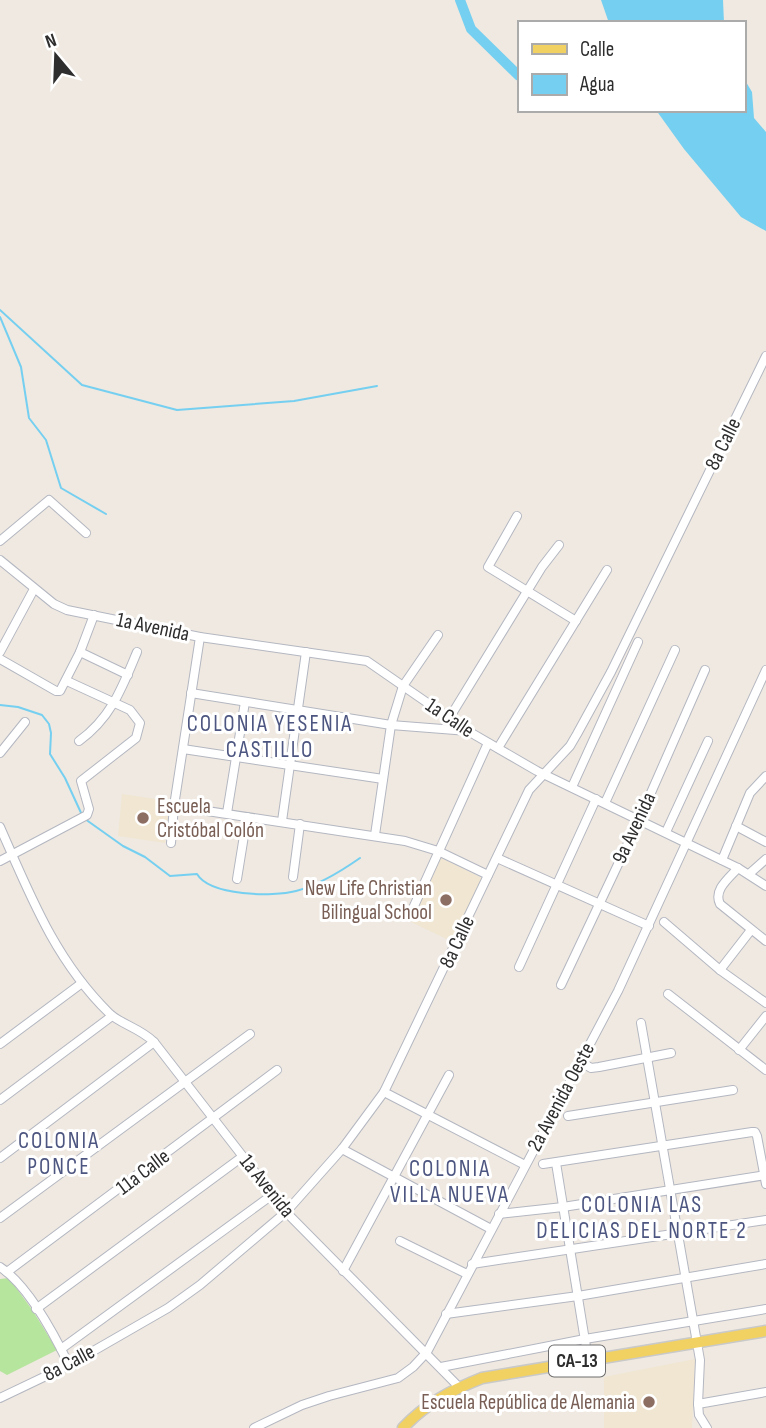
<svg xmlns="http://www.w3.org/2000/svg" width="766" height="1428" font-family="'Sofia Sans Condensed',sans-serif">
<rect width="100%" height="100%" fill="#efe9e1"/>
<g fill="#f0e6d1">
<polygon points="122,794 170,801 165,843 118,836"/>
<polygon points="439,857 484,879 453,942 409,921"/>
<polygon points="695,1359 692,1428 604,1428 604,1377"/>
</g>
<polygon fill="#b6e59e" points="9,1278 33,1311 57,1350 7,1375 0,1371 0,1279"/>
<g fill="#75cff0">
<polygon points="601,0 723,0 724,23 609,23"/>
<polygon points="743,77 752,92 754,118 766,132 766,231 741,217 684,149 656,110 743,110"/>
</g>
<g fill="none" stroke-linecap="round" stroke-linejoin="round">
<g stroke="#75cff0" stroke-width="2">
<polyline points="0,310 82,385 177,410 294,401 377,386"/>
<polyline points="0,317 21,367 29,418 46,440 61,488 106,514"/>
<polyline points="0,705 18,707 42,715 49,724 51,733 50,754 65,778 82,815"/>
<path d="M 85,819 L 123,846 L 145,857 L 170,876 L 197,874 C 210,896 273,897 296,891 C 319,885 340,872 360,858"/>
</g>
<polyline stroke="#75cff0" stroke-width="10" points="460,0 471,29 519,76"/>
<g stroke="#b4b7c1" stroke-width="10">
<g id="minor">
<polyline points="517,516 488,567 576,621"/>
<polyline points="0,541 49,500 86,533"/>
<polyline points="0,560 54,604 67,610 200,637 367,661 468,731 537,771 738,868 766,886"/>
<polyline points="0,652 34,589"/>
<polyline points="80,652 128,675"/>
<polyline points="0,659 56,691 60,691 80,652 94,615"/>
<polyline points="191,693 391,725 468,731"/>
<polyline points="450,717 542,567 559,545"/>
<path d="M 79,741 C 111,718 122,688 137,652"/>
<polyline points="498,748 607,570"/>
<polyline points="183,749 383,779"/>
<polyline points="0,753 25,722"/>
<polyline points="572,787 638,642"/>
<polyline points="605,803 675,650"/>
<polyline points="174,806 405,841 438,851 488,875"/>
<polyline points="227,813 245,702"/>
<polyline points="282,821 306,652"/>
<polyline points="736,826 766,842"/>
<path d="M 0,827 C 30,895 55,960 109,1013 C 120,1024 140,1028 154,1042 L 286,1212 L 459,1387"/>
<polyline points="666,832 708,741"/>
<polyline points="375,835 391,725 403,686 438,635"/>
<polyline points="171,843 174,806 200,637"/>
<polyline points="497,858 649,926"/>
<polyline points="722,860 750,793 766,776"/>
<polyline points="0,861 87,815 89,809 81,781 136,738 140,723 130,710 67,681"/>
<path d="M 738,868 C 729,878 713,890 720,904 L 766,941"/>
<polyline points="749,874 766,859"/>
<polyline points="293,877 300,824"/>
<polyline points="237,879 247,817"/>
<polyline points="409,917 488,743"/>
<polyline points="664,922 720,970 766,1003"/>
<polyline points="519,967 596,799"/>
<polyline points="720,970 751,930"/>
<polyline points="561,985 639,820 705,670"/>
<polyline points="668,994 766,1070"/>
<polyline points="641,1023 700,1360 698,1404 699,1415 707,1428"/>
<polyline points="0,1044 82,983"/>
<polyline points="739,1050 766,1016"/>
<polyline points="579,1061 591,1068 599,1067 671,1053"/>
<polyline points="384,1092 525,1165"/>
<polyline points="0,1100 112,1016"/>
<polyline points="568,1116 733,1090"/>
<polyline points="342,1149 491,1229"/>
<polyline points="0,1158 154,1042"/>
<polyline points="556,1163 588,1359"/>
<polyline points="543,1164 752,1132 755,1132 757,1136 766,1184"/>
<polyline points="499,1214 563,1207 766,1175"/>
<polyline points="0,1218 250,1034"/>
<polyline points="400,1241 467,1274"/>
<polyline points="472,1264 766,1220"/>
<path d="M 0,1267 C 29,1286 54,1334 69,1365"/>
<polyline points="343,1271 449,1075"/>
<polyline points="7,1272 277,1070"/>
<polyline points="36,1309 242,1157"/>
<polyline points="446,1314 578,1296 766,1264"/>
<polyline points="61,1349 272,1195"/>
<polyline points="441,1367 585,1339 766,1309"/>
<polyline points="0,1398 69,1365 168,1308 200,1285 286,1212 342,1149 384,1092 529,790 570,746 577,734 611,672 766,356"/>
<polyline points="698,1404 766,1392"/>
<polyline points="254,1428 302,1405 329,1396 398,1378 413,1367 427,1352 618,991 766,670"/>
</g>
</g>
<g stroke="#c9c9c9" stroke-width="13">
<path id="major" d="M 403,1428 C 425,1404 452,1390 482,1378 L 766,1331"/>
</g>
<use href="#minor" stroke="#fff" stroke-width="8"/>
<use href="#major" stroke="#f2d163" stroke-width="10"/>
</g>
<g fill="#8d6e63" stroke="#fff" stroke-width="2.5">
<circle cx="143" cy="818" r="7"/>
<circle cx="446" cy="900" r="7"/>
<circle cx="649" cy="1402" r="7"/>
</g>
<g text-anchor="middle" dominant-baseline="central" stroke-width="6" stroke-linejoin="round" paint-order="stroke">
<rect fill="#fff" stroke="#6d6d6d" stroke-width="2" x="549" y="1345.5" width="56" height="31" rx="5"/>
<g font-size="19" font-weight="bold" fill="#2e2e2e">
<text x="577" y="1361">CA-13</text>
</g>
<g font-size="21" fill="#2e2e2e" stroke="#fff">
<text transform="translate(723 444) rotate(-64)">8a Calle</text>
<text transform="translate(153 627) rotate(12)">1a Avenida</text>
<text transform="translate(450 718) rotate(34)">1a Calle</text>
<text transform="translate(634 828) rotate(-65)">9a Avenida</text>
<text transform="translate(457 942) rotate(-65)">8a Calle</text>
<text transform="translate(561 1097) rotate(-62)">2a Avenida Oeste</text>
<text transform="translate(143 1172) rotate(-37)">11a Calle</text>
<text transform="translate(267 1186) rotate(51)">1a Avenida</text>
<text transform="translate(69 1363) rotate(-28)">8a Calle</text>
</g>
<g font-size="21" fill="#785e54" stroke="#fff" text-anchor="end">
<text x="157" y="806" text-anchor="start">Escuela<tspan x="157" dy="24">Cristóbal Colón</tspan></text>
<text x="432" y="888">New Life Christian<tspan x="432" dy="24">Bilingual School</tspan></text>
<text x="635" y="1402">Escuela República de Alemania</text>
</g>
<g font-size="23" letter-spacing="2" fill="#4d5680" stroke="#fff">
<text x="270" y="724">COLONIA YESENIA<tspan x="270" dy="26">CASTILLO</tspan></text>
<text x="59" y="1141">COLONIA<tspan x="59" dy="26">PONCE</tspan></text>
<text x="450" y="1169">COLONIA<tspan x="450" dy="26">VILLA NUEVA</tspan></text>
<text x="642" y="1205">COLONIA LAS<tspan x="642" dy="26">DELICIAS DEL NORTE 2</tspan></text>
</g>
</g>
<rect x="518" y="21" width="228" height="91" fill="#ffffff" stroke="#ababab" stroke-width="2"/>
<rect x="532" y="44" width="35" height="10" fill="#f2d163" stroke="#ababab" stroke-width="2"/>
<text x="580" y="56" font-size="21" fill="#2e2e2e">Calle</text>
<rect x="532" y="74" width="35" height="21" fill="#75cff0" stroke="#ababab" stroke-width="2"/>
<text x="580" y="91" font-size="21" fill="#2e2e2e">Agua</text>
<g transform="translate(56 56) rotate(341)" stroke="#ffffff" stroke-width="5" paint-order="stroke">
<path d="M0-5L12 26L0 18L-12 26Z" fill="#2e2e2e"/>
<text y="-10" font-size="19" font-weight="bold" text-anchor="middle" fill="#2e2e2e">N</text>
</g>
</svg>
